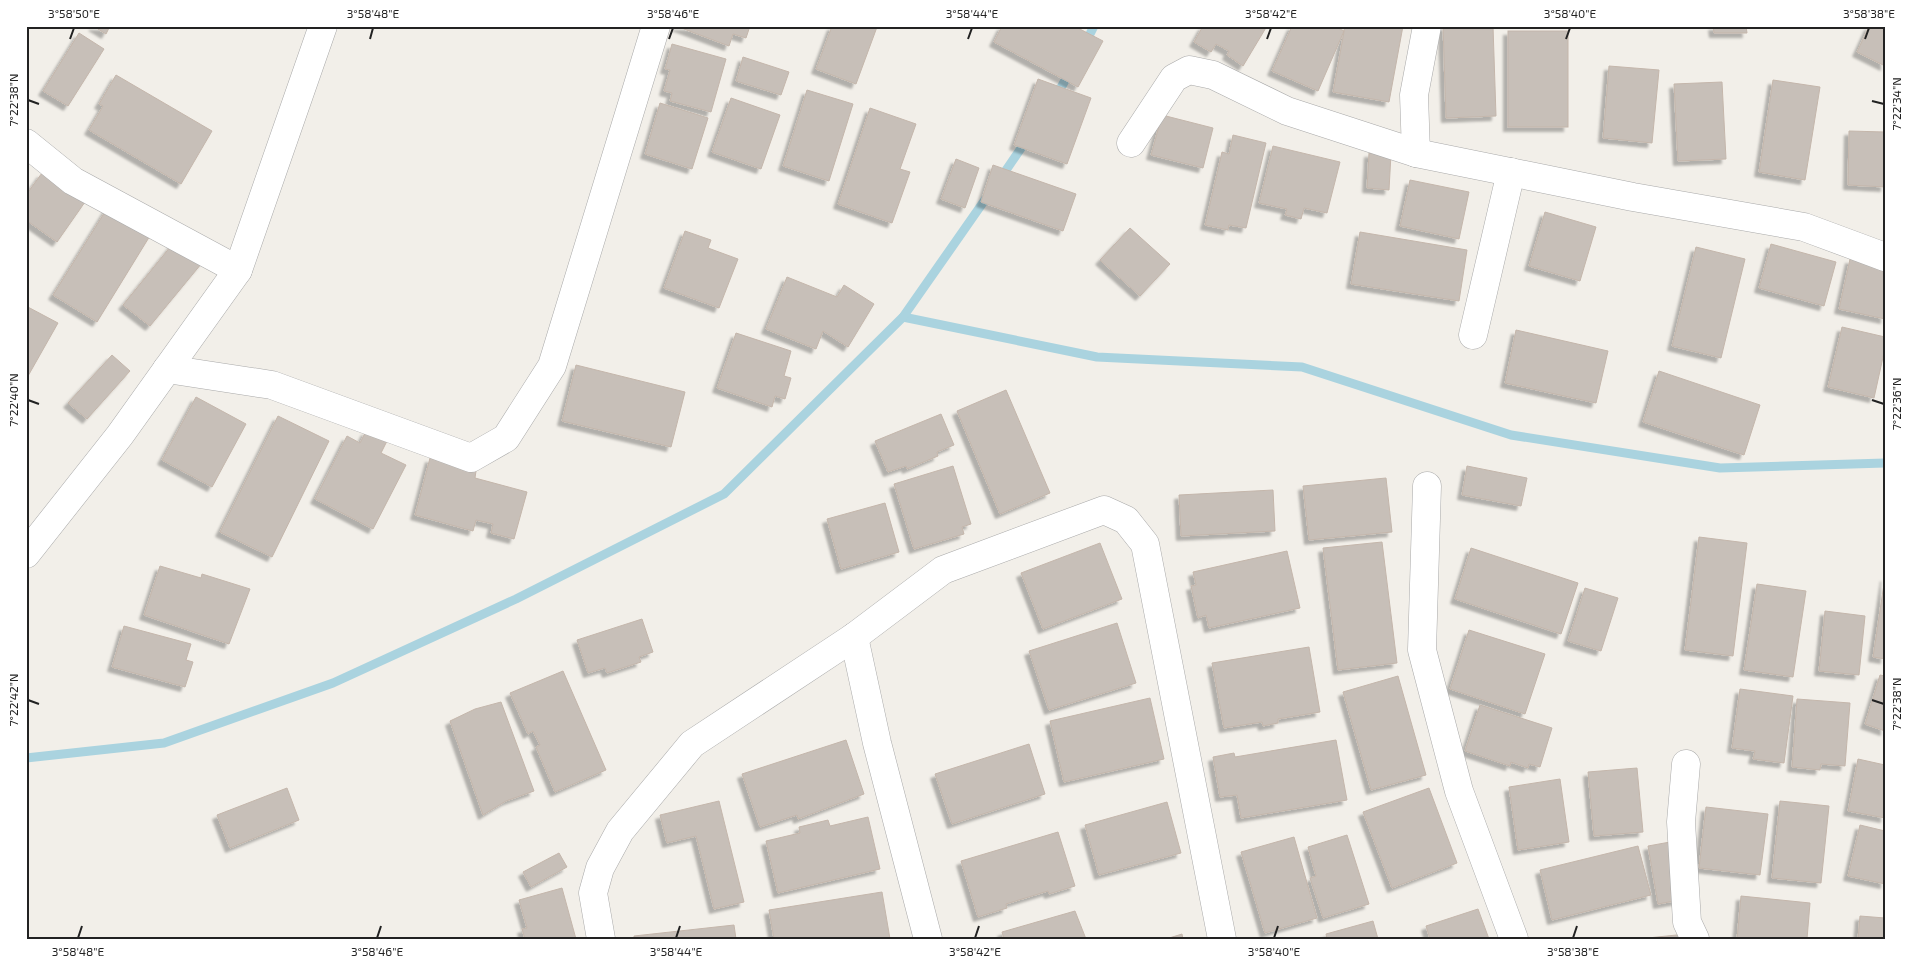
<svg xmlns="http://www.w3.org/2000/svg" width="1911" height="965" font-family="'Exo 2',sans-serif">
<defs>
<filter id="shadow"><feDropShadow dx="-4.5" dy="4.5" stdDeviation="1" flood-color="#0004"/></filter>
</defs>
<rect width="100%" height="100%" fill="#f2efe9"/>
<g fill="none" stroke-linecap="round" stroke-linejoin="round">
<g stroke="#aad3df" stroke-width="9">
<polyline points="1085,44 1094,26"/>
<polyline points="1056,97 1070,71"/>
<polyline points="1000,179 1028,138"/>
<polyline points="903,317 1097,357 1302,367 1511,435 1720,468 1885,463"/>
<polyline points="26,758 164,743 333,683 516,599 724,494 903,317 989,194"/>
</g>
</g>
<g fill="#c7bfb8" stroke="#c4b6ab" filter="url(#shadow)">
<polygon points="93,26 110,26 106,34"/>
<polygon points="676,26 750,26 746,38 733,34 729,46"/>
<polygon points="832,26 877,27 856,84 816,69"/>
<polygon points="1002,26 1074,26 1103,41 1078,87 994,42"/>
<polygon points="1203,26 1267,26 1243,66 1227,55 1229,51 1216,44 1211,52 1194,42"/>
<polygon points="1292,26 1334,26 1344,31 1318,91 1272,71"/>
<polygon points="1345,26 1403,26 1389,102 1333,92"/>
<polygon points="1443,26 1493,26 1496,116 1446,118"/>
<polygon points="1713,26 1746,26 1747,33 1714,33"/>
<polygon points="1869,26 1885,26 1885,66 1857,52"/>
<rect x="1508" y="31" width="60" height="96"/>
<polygon points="79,33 104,49 68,106 43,91"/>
<polygon points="672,44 726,59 711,112 670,101 672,93 664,91 670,70 665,69"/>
<polygon points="743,57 789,72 781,95 736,81"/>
<polygon points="1609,66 1659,70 1652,143 1603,138"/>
<polygon points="116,75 212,131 181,184 89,130 103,106 99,104"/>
<polygon points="1038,79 1091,98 1067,164 1014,145"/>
<polygon points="1773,80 1820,87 1805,180 1759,172"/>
<polygon points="1722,82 1726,159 1678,161 1674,84"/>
<polygon points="807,90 853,104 829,181 783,166"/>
<polygon points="731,98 780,115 761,169 712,152"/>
<polygon points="660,103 708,118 692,169 645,154"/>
<polygon points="870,108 916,124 900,169 910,172 892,223 838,204"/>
<polygon points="1162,115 1213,128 1203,168 1151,155"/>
<polygon points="1849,131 1885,132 1885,187 1848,185"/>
<polygon points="1233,135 1266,143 1246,228 1229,225 1228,230 1205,225 1222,152 1229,154"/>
<polygon points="1273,146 1340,162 1327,213 1304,208 1301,219 1285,215 1287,209 1259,203"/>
<polygon points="1369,153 1391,154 1389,190 1367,188"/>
<polygon points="956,159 979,168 965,208 941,199"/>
<polygon points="993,165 1076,194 1063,231 981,202"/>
<polygon points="42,173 85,202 57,242 26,220 26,195"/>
<polygon points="1410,180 1469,192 1459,239 1400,226"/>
<polygon points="113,199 156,226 97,322 53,295"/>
<polygon points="1545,212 1596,227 1580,281 1529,266"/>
<polygon points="1130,228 1170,264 1140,296 1100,260"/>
<polygon points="184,230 211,252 150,326 123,305"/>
<polygon points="685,231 711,240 708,248 738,259 719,308 664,288"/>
<polygon points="1360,232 1467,250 1459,301 1351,284"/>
<polygon points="1771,244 1836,262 1824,306 1759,288"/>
<polygon points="1696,247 1745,259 1721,358 1672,346"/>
<polygon points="1850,259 1885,267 1885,319 1839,309"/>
<polygon points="787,277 837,297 844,285 874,304 848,347 823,331 816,349 766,329"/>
<polygon points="26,306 58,323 28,376 26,375"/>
<polygon points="1842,327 1885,337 1885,348 1874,398 1828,387"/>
<polygon points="1516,330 1608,351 1596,403 1505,383"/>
<polygon points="736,333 791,351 784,376 791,378 785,399 775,396 772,407 717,388"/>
<polygon points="112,355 130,371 87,419 68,403"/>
<polygon points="576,365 685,392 671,447 562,421"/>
<polygon points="1659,371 1760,405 1744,455 1643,422"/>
<polygon points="1006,390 1050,493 1000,514 957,411"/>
<polygon points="196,397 246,424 212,487 162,460"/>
<polygon points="941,414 954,445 937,452 938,456 907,469 906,466 888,472 875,441"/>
<polygon points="278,416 329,441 272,557 220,532"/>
<polygon points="366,431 387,441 381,453 406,465 373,529 315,499 347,436 360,443"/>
<polygon points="430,458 476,471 475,478 527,492 514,539 491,533 493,524 476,520 473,531 415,515"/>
<polygon points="953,466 971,524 962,527 964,534 914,549 894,484"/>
<polygon points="1467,466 1527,478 1521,506 1462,495"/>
<polygon points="1386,478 1392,532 1309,540 1303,486"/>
<polygon points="1273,490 1275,531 1181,536 1179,495"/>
<polygon points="885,503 899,552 841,569 827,519"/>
<polygon points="1699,537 1747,543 1733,656 1685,650"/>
<polygon points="1382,542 1397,663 1338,670 1323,548"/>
<polygon points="1100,543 1122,599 1043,629 1021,573"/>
<polygon points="1471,548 1578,583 1561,634 1455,599"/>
<polygon points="1287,551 1300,608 1209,628 1206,615 1198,618 1191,586 1196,585 1193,572"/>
<polygon points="160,566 201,578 202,574 250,589 229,644 144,615"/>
<polygon points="1885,577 1885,659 1873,657"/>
<polygon points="1757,584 1806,591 1793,677 1744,670"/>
<polygon points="1585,588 1618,598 1601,651 1568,641"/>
<polygon points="1825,611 1865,616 1859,675 1819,671"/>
<polygon points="642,619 653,652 639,657 641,662 607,673 605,668 588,673 577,640"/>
<polygon points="1117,623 1136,683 1049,710 1029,651"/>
<polygon points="124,626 191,644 186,660 193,662 185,687 112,667"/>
<polygon points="1469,630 1545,654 1525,714 1450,689"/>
<polygon points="1309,647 1320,712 1278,719 1278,723 1263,726 1262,722 1224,728 1212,663"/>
<polygon points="563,671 606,770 555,792 536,747 540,745 533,731 528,734 510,693"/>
<polygon points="1880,675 1885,676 1885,731 1865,724"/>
<polygon points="1398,676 1426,775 1371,790 1343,692"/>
<polygon points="1740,689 1793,696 1784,763 1753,759 1755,751 1732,748"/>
<polygon points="1150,698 1164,759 1064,782 1050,721"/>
<polygon points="1797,699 1850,703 1845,766 1821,764 1820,770 1792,767"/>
<polygon points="501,702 534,791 506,801 483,815 450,721 475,709"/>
<polygon points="1480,705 1552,728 1540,767 1529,764 1528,768 1511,762 1510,766 1465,751"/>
<polygon points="846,740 864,794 798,819 797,815 760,827 742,774"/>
<polygon points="1336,740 1347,800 1241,818 1237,795 1220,797 1213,757 1234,753 1235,757"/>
<polygon points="1029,744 1045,794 952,824 935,774"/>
<polygon points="1858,759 1885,765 1885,818 1848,811"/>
<polygon points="1637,768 1643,832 1594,836 1588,772"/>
<polygon points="1560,779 1569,842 1518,850 1509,787"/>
<polygon points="287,788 299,820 230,848 217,815"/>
<polygon points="1429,788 1457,863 1392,888 1363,812"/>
<polygon points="719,801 744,902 714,909 696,836 667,843 660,815"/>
<polygon points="1780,801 1829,806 1821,883 1772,878"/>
<polygon points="1167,802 1181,853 1099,875 1085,825"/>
<polygon points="1706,807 1768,814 1760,875 1699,868"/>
<polygon points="868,817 880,869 778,893 766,841 800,833 799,827 828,820 830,826"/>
<polygon points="1860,825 1885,831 1885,884 1848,876"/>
<polygon points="1058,832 1075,886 1049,894 1048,891 1006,904 1007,908 978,917 961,861"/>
<polygon points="1347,835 1369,904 1323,918 1310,878 1316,876 1308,847"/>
<polygon points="1294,837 1317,918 1265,933 1241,852"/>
<polygon points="1670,842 1680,900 1658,904 1648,846"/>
<polygon points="1638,846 1651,895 1552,920 1540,870"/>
<polygon points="559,853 567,867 531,887 523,872"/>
<polygon points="562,888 576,939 525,939 522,929 527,928 519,900"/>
<polygon points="882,892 890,939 774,939 769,910"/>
<polygon points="1741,896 1810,903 1807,939 1737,939"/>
<polygon points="1478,909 1489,939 1430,939 1426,926"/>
<polygon points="1075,911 1086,939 1004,939 1002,932"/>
<polygon points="1860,916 1885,918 1885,939 1858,939"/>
<polygon points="1373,921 1378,939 1327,939 1326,934"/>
<polygon points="734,925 736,939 634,939 634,936"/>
<polygon points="1182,934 1183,939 1166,939"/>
<polygon points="1686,934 1686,939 1638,939"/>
</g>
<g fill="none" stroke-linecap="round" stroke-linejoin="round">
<g stroke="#a9a9a9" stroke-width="29">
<g id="minor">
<polyline points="26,143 73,181 238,270"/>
<polyline points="1131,143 1174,78 1189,70 1213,75 1287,111 1416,153 1633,197 1804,227 1885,257"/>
<polyline points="1416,153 1414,95 1427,26"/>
<polyline points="1473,335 1511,172"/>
<polyline points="167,369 272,385 471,458 506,438 552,366 656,26"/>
<polyline points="1427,486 1422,650 1459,791 1514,939"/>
<polyline points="26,554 120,435 238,270 323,26"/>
<polyline points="854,637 877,743 928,939"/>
<polyline points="1686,764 1681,822 1687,922 1695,939"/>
<polyline points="601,939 593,893 600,868 620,831 692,744 854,637 943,570 1104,510 1126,520 1145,544 1222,939"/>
</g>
</g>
<use href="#minor" stroke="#fff" stroke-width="28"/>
</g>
<path fill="none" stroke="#222" stroke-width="2" d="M 70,39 L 74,28M 370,39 L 373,28M 669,39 L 673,28M 968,39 L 972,28M 1267,39 L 1271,28M 1566,39 L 1570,28M 1865,39 L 1869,28M 28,100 L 39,104M 1872,101 L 1884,104M 28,400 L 39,404M 1872,400 L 1884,404M 28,700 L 39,704M 1872,700 L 1884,704M 78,938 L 82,926M 377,938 L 381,926M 676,938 L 680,926M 975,938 L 979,926M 1274,938 L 1278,926M 1573,938 L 1577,926"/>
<rect width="1911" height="965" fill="none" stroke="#ffffff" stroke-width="55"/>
<rect x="28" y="28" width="1856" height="910" fill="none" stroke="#222" stroke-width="2"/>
<g font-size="12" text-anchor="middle" fill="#222">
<text x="74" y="18">3°58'50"E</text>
<text x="373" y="18">3°58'48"E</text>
<text x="673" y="18">3°58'46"E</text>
<text x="972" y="18">3°58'44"E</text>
<text x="1271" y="18">3°58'42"E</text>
<text x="1570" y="18">3°58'40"E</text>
<text x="1869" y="18">3°58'38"E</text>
<text transform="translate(14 100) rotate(-90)" y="4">7°22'38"N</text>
<text transform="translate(1897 104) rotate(-90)" y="4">7°22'34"N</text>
<text transform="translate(14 400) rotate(-90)" y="4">7°22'40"N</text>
<text transform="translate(1897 404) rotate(-90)" y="4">7°22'36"N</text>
<text transform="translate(14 700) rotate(-90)" y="4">7°22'42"N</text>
<text transform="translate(1897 704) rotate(-90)" y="4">7°22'38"N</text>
<text x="78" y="956">3°58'48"E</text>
<text x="377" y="956">3°58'46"E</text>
<text x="676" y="956">3°58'44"E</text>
<text x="975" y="956">3°58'42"E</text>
<text x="1274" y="956">3°58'40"E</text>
<text x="1573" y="956">3°58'38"E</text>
</g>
</svg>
